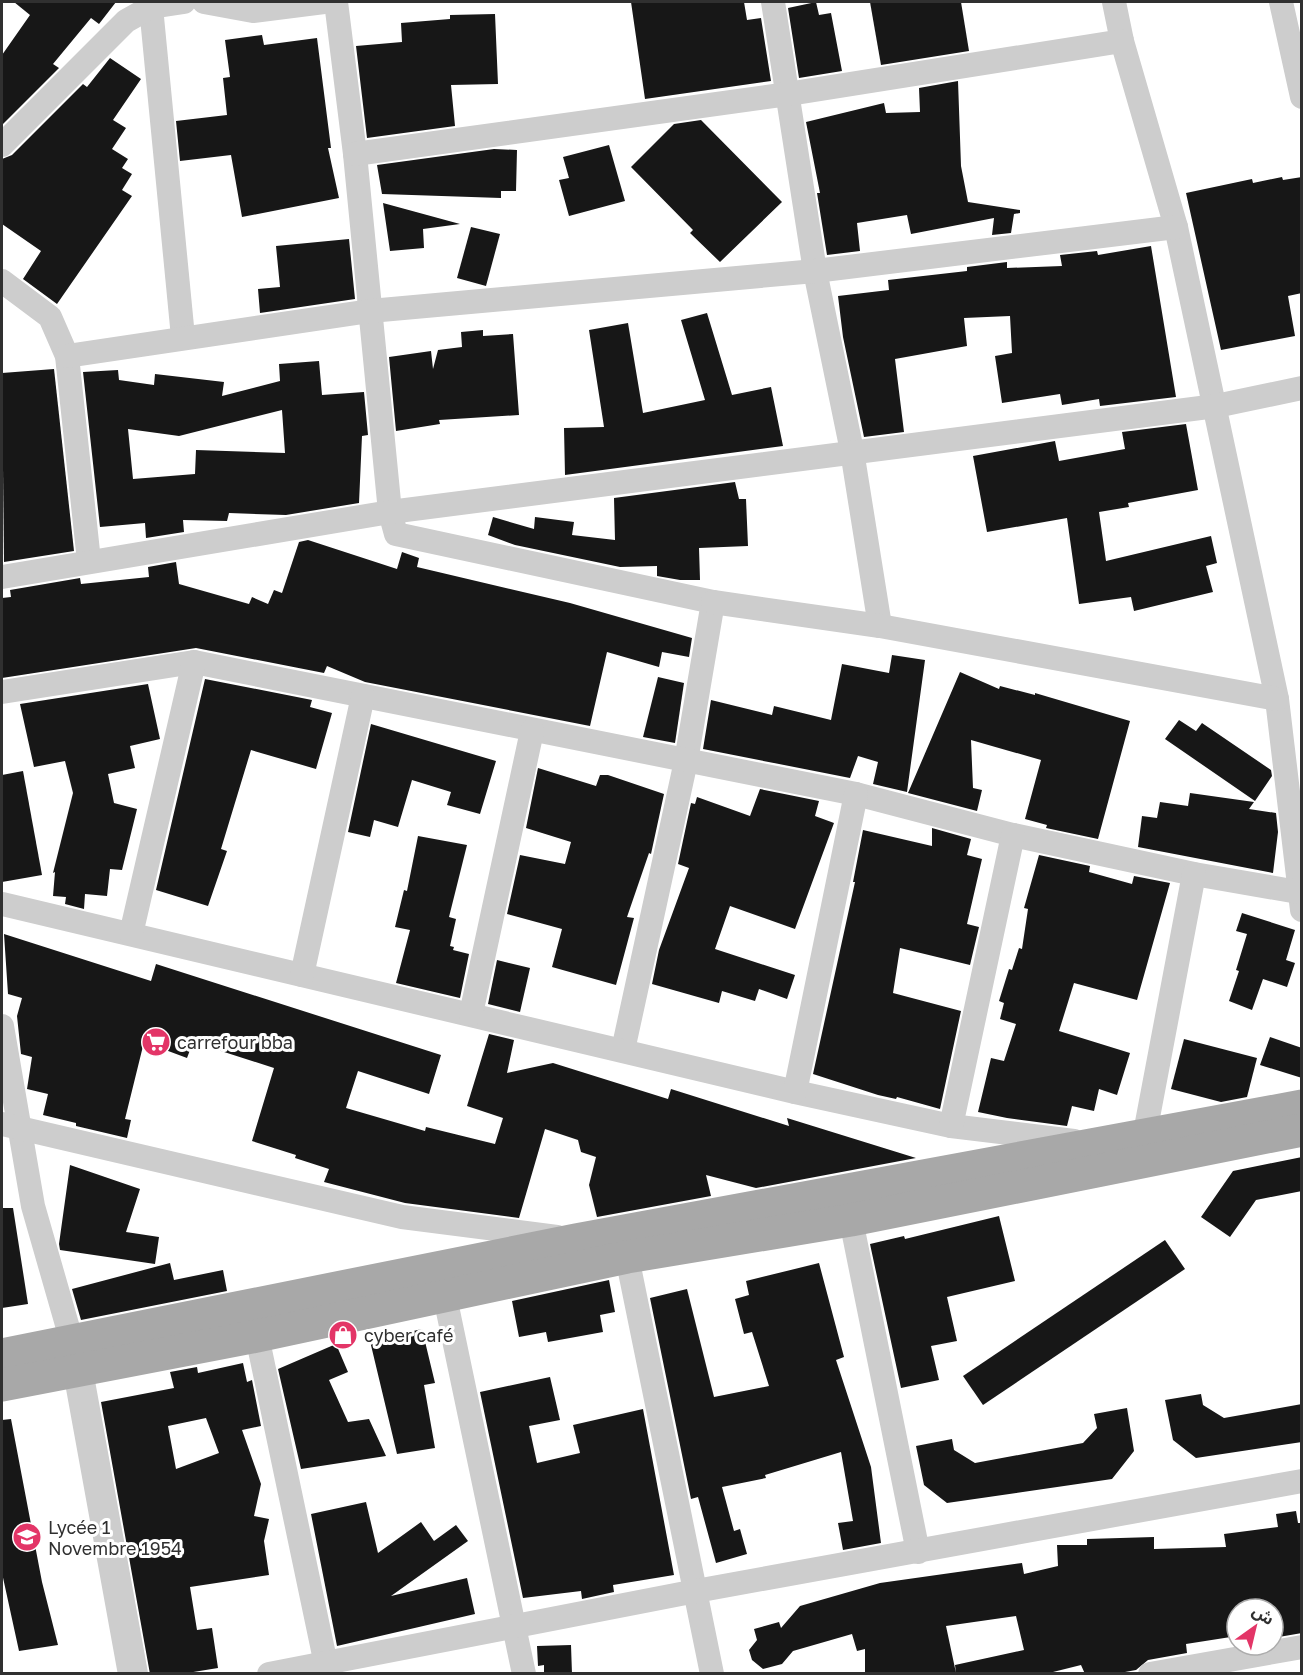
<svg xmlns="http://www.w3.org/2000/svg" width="1303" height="1675" font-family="'Golos Text','Noto Sans Arabic',sans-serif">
<rect width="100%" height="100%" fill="#fff"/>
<g fill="#171717" fill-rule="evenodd">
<polygon points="14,2 116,2 99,24 91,18 53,64 59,68 2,125 2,55 30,15"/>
<polygon points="631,2 744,2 747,20 761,18 771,81 645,99"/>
<polygon points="816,2 819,15 831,13 842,71 799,78 788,8"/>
<polygon points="870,2 961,2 969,51 881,65"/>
<polygon points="495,14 498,84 451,85 455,126 367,138 356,46 402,42 401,23 450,19 450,15"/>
<polygon points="262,35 264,45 317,38 331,148 328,148 339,198 242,217 231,155 180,161 176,121 227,115 223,78 230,77 225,40"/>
<polygon points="110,58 141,79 113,120 126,128 112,149 128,159 122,168 132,174 122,190 132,196 57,304 23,279 41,251 2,224 2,159 12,155 83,84 87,87"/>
<polygon points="958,81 961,166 968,202 1020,210 1020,213 1014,214 1011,233 992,235 994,218 911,234 907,215 857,223 860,251 827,255 817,193 820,193 806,122 884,103 886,113 920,112 919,88"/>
<polygon points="701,120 782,202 720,262 690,233 693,230 631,167 674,124"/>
<polygon points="609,145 625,201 569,216 559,180 569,178 563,157"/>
<polygon points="494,149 517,150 516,191 501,191 501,198 382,194 377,165"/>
<polygon points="1282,177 1283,180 1302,177 1302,293 1288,296 1295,336 1221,350 1186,193 1252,179 1253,183"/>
<polygon points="383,203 460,224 423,229 424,248 390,251"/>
<polygon points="471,227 500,234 486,286 457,278"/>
<polygon points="349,239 355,299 260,313 258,289 280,287 276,246"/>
<polygon points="1151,246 1176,397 1100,406 1099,399 1062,405 1060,394 1002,403 995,356 1012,353 1010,316 964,318 967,346 895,359 904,432 864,437 843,337 838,296 889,290 888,280 967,271 967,267 1007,262 1007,268 1062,266 1060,255 1097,251 1098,255"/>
<polygon points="707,313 732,395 771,387 783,446 565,475 564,428 604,427 589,330 628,323 643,413 705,400 681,320"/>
<polygon points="483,330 483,336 513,334 519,415 439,420 440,424 396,431 389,357 431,351 433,369 438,350 462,347 461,332"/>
<path d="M 319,361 L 322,395 L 364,392 L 368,435 L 362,436 L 359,503 L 286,515 L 229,513 L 227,521 L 183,520 L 184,532 L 146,538 L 145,523 L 100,527 L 83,372 L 118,370 L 119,380 L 154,385 L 155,374 L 224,382 L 222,396 L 280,381 L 279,364 ZM 282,410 L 285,453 L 196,450 L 195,474 L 133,479 L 128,429 L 179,436 Z"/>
<polygon points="54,369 74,551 4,562 2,373"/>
<polygon points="1186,424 1198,490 1128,503 1129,507 1099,512 1106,561 1211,536 1217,563 1206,566 1213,592 1134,611 1131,597 1079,604 1067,518 987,532 973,456 1055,441 1059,461 1125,449 1122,432"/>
<polygon points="735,482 739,499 746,499 748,546 699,548 700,580 680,580 657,576 657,566 620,567 515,545 488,535 493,517 534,529 535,517 574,522 572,535 615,540 614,498"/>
<polygon points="308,540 397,569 402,552 419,558 417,567 570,603 692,638 689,657 662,652 659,667 607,652 590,726 365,682 327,666 324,673 196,648 2,678 2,598 11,597 10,590 80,578 81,584 149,577 148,567 176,562 179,584 249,604 252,597 268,604 274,590 282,593 299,542"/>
<polygon points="892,655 925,660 907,792 873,784 878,762 858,756 850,778 703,749 711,700 772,715 774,706 831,720 842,664 889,673"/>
<polygon points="960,672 999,689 1000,686 1035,695 1035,693 1130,721 1098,839 1046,828 1047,825 1025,819 1041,760 971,740 973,788 982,790 977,811 908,793"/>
<polygon points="658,677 684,683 675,743 643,737"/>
<polygon points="205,679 312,700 310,707 332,713 316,769 251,750 221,849 227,851 208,906 156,890"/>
<polygon points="148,684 160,739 130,746 135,768 108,774 114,803 137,809 122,870 110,869 107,896 85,894 84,909 65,904 66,897 53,896 55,872 53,873 73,793 65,761 34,767 20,704"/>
<polygon points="1179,720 1196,731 1202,723 1271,770 1272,776 1255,801 1165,739"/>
<polygon points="371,724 496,761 480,814 447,805 451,792 412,780 398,827 374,820 370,837 348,832"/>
<polygon points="538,768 596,786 600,775 608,775 664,794 651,854 649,853 627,917 634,918 616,985 552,967 562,929 507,914 520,855 565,864 571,842 526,828"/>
<polygon points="23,771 42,875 2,882 2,775"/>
<polygon points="760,789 819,801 815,816 834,823 795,929 730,906 715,949 795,975 787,999 759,989 755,1001 722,991 719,1003 652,984 659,950 689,868 678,864 691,803 695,804 697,797 750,816"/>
<polygon points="1190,793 1254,802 1249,809 1276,813 1278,832 1273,873 1138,847 1142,816 1157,818 1160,802 1188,806"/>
<polygon points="932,828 971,839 967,855 982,859 967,924 979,927 970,965 900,948 893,993 961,1011 940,1109 897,1097 896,1099 878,1095 813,1074 855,882 853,882 863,830 932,846"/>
<polygon points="418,836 467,845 449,917 456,919 450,946 454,947 453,950 469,954 460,998 396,983 410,930 395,927 404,890 407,891"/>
<polygon points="1039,855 1090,866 1089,872 1132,884 1134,876 1170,883 1137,1000 1074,983 1059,1031 1130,1053 1117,1095 1099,1089 1094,1111 1072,1106 1067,1126 1007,1118 978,1112 991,1058 1004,1061 1016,1024 1000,1019 1004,1003 999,1001 1009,969 1012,970 1019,948 1022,949 1028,909 1024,908"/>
<polygon points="1242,913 1295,930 1286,960 1295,963 1287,987 1263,979 1252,1010 1229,1001 1239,971 1236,970 1247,934 1236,931"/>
<polygon points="4,934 151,981 156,964 441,1055 429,1094 358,1071 346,1108 425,1131 426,1127 495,1144 503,1118 467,1106 489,1034 514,1040 507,1073 553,1063 668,1099 671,1089 789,1126 787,1118 916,1158 756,1188 706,1175 711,1196 597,1217 589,1185 596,1157 581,1152 578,1140 545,1129 519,1218 405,1203 324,1182 329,1169 295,1158 296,1155 252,1141 274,1068 193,1042 187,1058 144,1042 125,1119 131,1120 127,1138 76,1126 76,1123 43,1115 48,1094 27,1089 32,1057 21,1054 17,1016 22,998 8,994"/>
<polygon points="497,960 530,968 520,1012 488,1004"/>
<polygon points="1270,1037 1302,1048 1302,1078 1260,1065"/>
<polygon points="1184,1039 1257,1058 1247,1097 1221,1102 1171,1089"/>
<polygon points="1302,1157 1302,1191 1256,1200 1230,1237 1201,1217 1233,1171"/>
<polygon points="70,1165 140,1189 126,1232 159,1237 155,1264 60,1250 59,1244"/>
<polygon points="2,1208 13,1208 28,1304 2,1308"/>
<polygon points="999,1216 1015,1281 947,1297 957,1341 931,1346 939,1380 901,1388 870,1244 904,1236 905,1239"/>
<polygon points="1165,1240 1185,1269 983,1405 963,1376"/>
<polygon points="170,1263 174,1280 223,1270 227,1291 81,1320 72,1289"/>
<polygon points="819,1263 844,1357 836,1360 871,1467 881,1543 843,1550 838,1523 853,1521 841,1452 765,1475 766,1478 722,1487 734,1531 740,1529 747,1554 716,1563 698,1497 691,1499 650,1298 687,1289 714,1397 769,1386 752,1332 744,1334 735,1299 749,1295 746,1281"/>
<polygon points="609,1280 615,1312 600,1315 603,1332 548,1342 546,1332 519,1337 512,1301"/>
<polygon points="422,1329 435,1383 424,1385 435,1448 397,1454 370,1341"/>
<polygon points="336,1344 348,1372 329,1380 348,1422 369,1419 386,1456 301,1469 278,1369"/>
<path d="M 243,1363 L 247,1382 L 252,1380 L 261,1426 L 242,1430 L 261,1484 L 254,1516 L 269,1519 L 264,1541 L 269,1575 L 190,1587 L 197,1630 L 212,1628 L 218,1668 L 181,1674 L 150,1674 L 101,1402 L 174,1388 L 170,1372 L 197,1367 L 198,1373 ZM 206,1418 L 219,1453 L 176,1469 L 168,1426 Z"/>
<polygon points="550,1377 560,1420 529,1426 537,1463 580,1453 573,1425 643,1409 674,1575 613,1585 614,1592 582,1599 581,1591 523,1598 480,1392"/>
<polygon points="1201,1394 1203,1405 1224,1418 1302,1404 1302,1442 1196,1458 1173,1440 1165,1400"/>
<polygon points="1127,1408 1134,1451 1112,1479 947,1503 924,1485 916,1446 952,1439 954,1450 975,1463 1083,1443 1097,1428 1094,1414"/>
<polygon points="11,1419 42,1582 58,1645 19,1651 2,1573 2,1420"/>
<polygon points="366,1502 378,1553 421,1522 434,1541 456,1525 468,1541 391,1596 467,1578 475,1614 337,1646 311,1514"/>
<path d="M 1296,1511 L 1298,1523 L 1302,1523 L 1302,1633 L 1273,1638 L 1273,1609 L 1237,1609 L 1237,1636 L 1186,1644 L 1187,1653 L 1148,1660 L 1136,1670 L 1114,1674 L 1085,1674 L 1081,1665 L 1045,1674 L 865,1674 L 865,1649 L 857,1651 L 852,1634 L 793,1651 L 782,1664 L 763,1669 L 752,1660 L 749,1650 L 757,1640 L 754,1629 L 779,1622 L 781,1628 L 800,1606 L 880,1583 L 1022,1563 L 1024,1574 L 1058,1566 L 1057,1545 L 1087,1545 L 1087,1539 L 1154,1537 L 1154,1549 L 1226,1547 L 1224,1534 L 1278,1527 L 1276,1514 ZM 1016,1616 L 1024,1650 L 955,1665 L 956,1673 L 946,1626 Z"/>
<polygon points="571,1645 572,1674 544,1674 544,1665 538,1666 537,1646"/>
</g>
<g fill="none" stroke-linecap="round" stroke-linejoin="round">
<g stroke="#cdcdcd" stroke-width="24">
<polyline points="204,2 253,11 324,2"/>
<polyline points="336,2 355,154 390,512 396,534 713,602 686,761 623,1050"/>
<polyline points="773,2 815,271 852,451 880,626"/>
<polyline points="1114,2 1122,41 1176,227 1277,699 1302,910"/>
<polyline points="1281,2 1302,97"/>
<polyline points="151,7 183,337"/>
<polyline points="2,145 126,21 151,7 184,2"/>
<polyline points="355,154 788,94 1122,41"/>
<polyline points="2,281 50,317 67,356 89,561"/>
<polyline points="67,356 370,311 815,271 1176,227"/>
<polyline points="2,577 390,512 1216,406 1302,388"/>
<polyline points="713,602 880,626 1277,699"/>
<polyline points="2,692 194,662 856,794 1013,835 1194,874 1298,892"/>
<polyline points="2,904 795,1092 951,1126 1074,1141"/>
<polyline points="131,934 194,662"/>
<polyline points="302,975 363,696"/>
<polyline points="471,1014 532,731"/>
<polyline points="2,1026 33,1206 76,1356"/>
<polyline points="795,1092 856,794"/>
<polyline points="2,1124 402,1217 557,1237"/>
<polyline points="951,1126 1013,835"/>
<polyline points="1145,1133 1194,874"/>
<polyline points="851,1220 918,1552"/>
<polyline points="627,1257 712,1674"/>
<polyline points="445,1297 524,1674"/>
<polyline points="257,1336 328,1674"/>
<polyline points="269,1674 696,1591 1302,1481"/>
<polyline points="1150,1674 1302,1647"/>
</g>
<polyline stroke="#cdcdcd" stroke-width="30" points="78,1371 133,1674"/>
<g stroke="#a8a8a8" stroke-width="33">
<polyline points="2,1355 576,1240 1302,1106"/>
<polyline points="2,1385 257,1336 627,1257 851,1220 1302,1130"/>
</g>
</g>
<defs>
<g id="supermarket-disc" transform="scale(1.5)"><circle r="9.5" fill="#e33567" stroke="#fff"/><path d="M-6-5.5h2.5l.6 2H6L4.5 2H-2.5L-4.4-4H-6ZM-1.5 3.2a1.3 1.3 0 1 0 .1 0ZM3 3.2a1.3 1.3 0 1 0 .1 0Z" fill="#fff"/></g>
<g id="shop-disc" transform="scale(1.5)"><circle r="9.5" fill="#e33567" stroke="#fff"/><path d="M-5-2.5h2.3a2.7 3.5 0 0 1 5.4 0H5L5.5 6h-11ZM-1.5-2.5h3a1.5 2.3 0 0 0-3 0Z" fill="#fff"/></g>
<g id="school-disc" transform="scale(1.5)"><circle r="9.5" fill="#e33567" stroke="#fff"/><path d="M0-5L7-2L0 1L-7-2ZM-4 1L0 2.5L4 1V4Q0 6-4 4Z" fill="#fff"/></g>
</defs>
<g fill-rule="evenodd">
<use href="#supermarket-disc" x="156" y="1042"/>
<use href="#shop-disc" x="343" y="1335"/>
<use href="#school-disc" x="27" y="1537"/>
</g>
<g text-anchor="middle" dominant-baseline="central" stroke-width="6" stroke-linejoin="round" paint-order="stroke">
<g font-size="18" fill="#303030" stroke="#fff" text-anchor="start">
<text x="177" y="1042">carrefour bba</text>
<text x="364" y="1335">cyber café</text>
<text x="48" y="1527">Lycée 1<tspan x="48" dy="21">Novembre 1954</tspan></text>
</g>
</g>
<rect width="1303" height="1675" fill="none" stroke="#303030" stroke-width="6"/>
<g transform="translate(1255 1627) rotate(34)"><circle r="28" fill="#ffffff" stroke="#acacac" stroke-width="1.5"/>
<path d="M0-4.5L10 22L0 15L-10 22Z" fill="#e33567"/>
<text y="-9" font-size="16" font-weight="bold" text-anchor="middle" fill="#303030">ش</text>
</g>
</svg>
